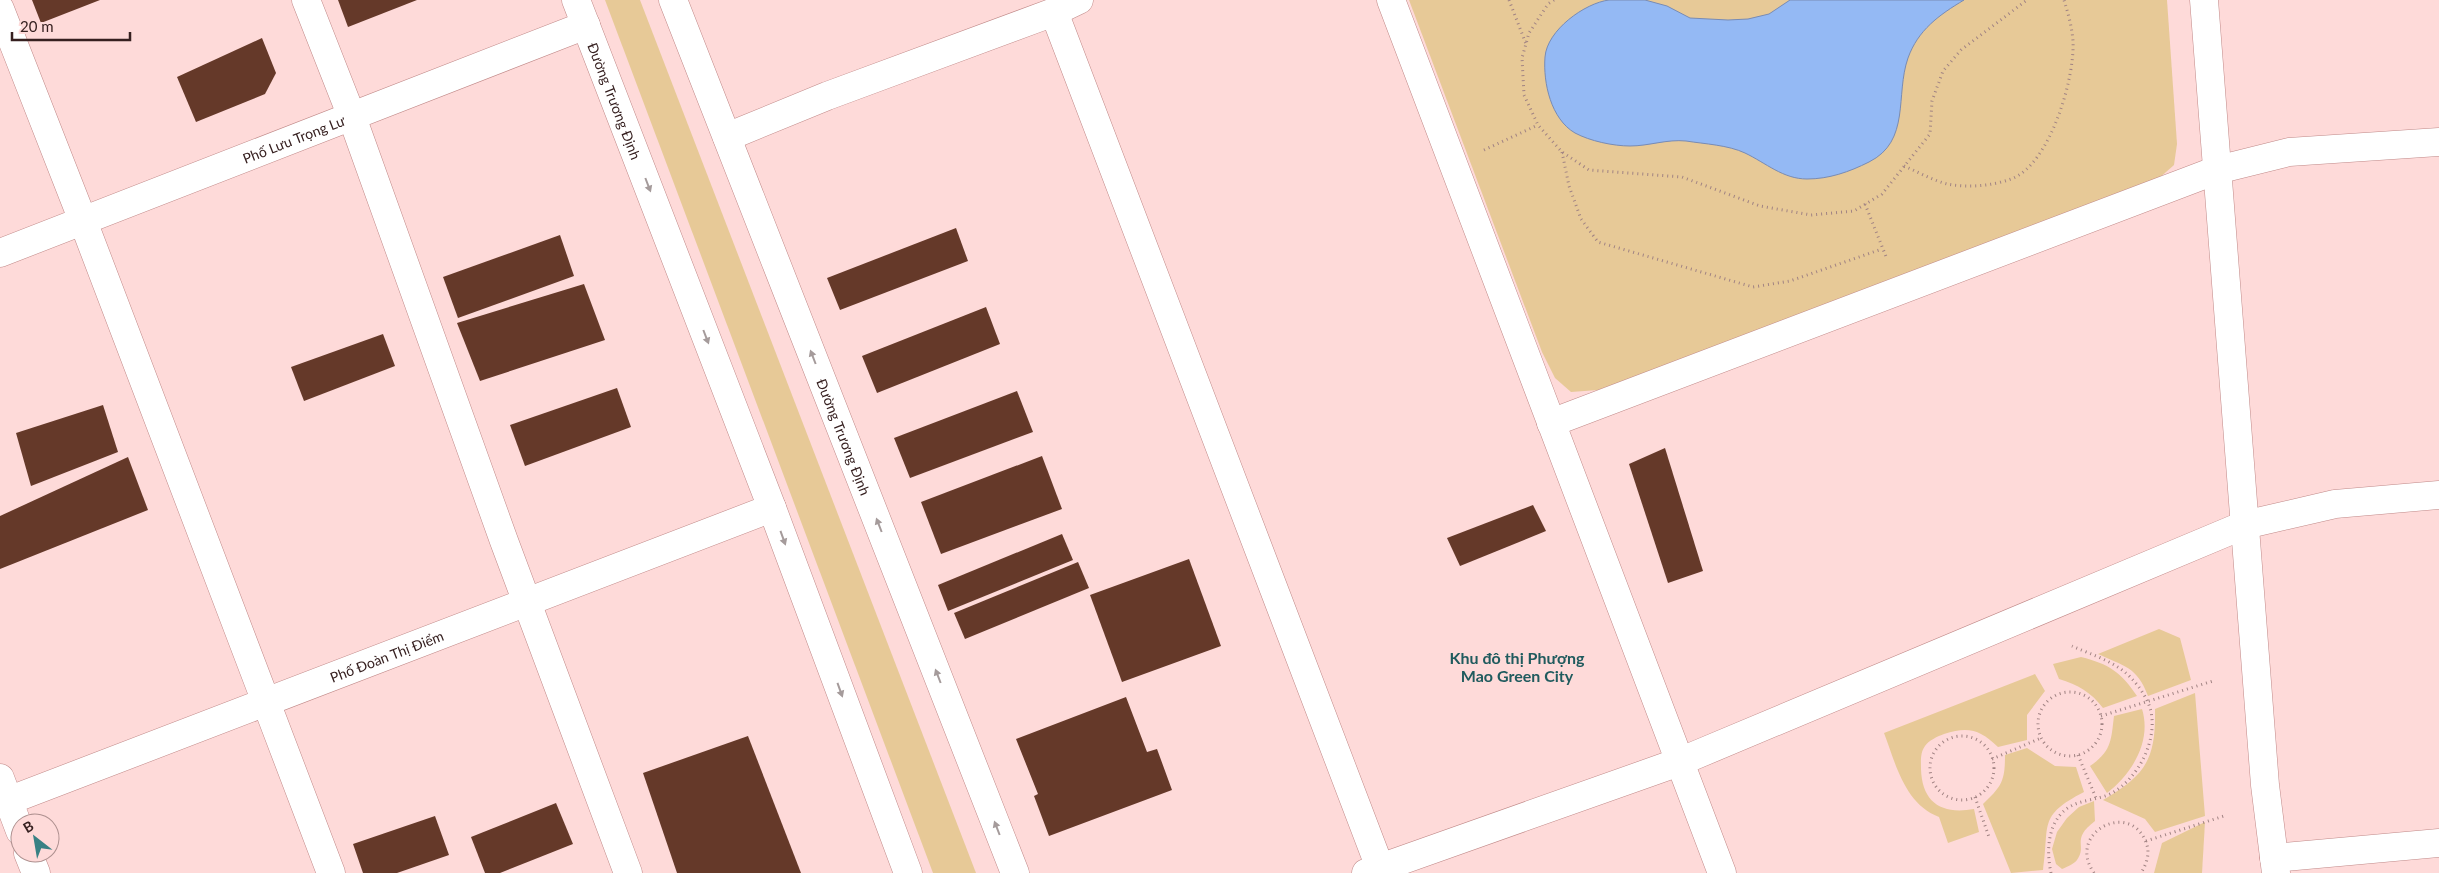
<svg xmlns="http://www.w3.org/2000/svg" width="2439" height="873" font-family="Lato,sans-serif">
<rect width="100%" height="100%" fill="#fedad9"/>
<g fill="#e7c997">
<polygon points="605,0 640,0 976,873 933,873"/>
<polygon points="1409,0 2167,0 2177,144 2174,165 2157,180 1914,278 1598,390 1571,392 1555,378 1542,352"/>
<path d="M 2159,629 L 2180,638 L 2191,680 L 2148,696 C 2137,666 2123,666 2098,654 Z"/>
<path d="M 2081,657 C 2109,664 2121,672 2137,696 L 2103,708 C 2091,692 2078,685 2059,679 L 2053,664 Z"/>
<path d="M 2035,674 L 2045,691 L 2027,715 L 2027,740 L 1998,747 C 1980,730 1969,726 1944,734 C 1938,736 1928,741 1925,746 C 1920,753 1921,761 1921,769 C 1922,802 1941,815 1974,809 L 1979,832 L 1948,843 L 1939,817 C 1905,804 1896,765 1884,733 Z"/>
<path d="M 2195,693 L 2205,816 L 2155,832 L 2145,819 L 2103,800 C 2146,775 2156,759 2155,709 Z"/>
<path d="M 2142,709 C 2152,741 2132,774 2107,793 L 2090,766 C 2112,751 2111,740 2114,716 Z"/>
<path d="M 2027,748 L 2055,766 L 2076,767 L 2084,792 C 2037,816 2050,825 2043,870 L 2011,873 L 1983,804 C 2002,786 2005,781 2005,755 Z"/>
<path d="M 2094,801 L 2095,821 C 2070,840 2088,845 2077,860 C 2074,864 2067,867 2062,869 L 2056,864 L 2052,849 L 2057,832 L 2067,818 L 2079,807 Z"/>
<polygon points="2205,822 2202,873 2154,873 2162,843"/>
</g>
<path fill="#94b9f4" stroke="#788bb4" d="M 1609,0 L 1645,0 L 1667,6 L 1690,18 L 1728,20 L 1748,19 L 1769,14 L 1790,0 L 1964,0 C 1939,15 1918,30 1908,58 C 1895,95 1911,141 1869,162 C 1849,172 1829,179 1807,179 C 1783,179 1766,163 1745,153 C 1728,145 1705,144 1686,141 C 1667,139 1649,146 1630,146 C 1613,146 1590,141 1575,133 C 1551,119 1543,83 1545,57 C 1547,30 1585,3 1609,0 Z"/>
<g fill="#653929">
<polygon points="32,0 100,0 41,23"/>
<polygon points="338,0 417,0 348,27"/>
<polygon points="262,38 276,73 265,94 196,122 177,77"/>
<polygon points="956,228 968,261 840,310 827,278"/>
<polygon points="560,235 574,276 458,318 443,277"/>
<polygon points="584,284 605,340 480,381 457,323"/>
<polygon points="986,307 1000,344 877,393 862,356"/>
<polygon points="383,334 395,366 304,401 291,367"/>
<polygon points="617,388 631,427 525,466 510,425"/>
<polygon points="1017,391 1033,432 910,478 894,438"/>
<polygon points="103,405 118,452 31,486 16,433"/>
<polygon points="1665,448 1703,571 1668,583 1629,464"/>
<polygon points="1042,456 1062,509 941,554 921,502"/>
<polygon points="128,457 148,510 0,569 0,516"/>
<polygon points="1533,505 1546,531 1460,566 1447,538"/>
<polygon points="1062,534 1073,560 948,611 938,585"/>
<polygon points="1189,559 1221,646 1122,682 1090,595"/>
<polygon points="1078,562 1089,588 965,639 954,613"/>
<polygon points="1126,697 1147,752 1157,749 1172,790 1049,836 1034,796 1038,794 1016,739"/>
<polygon points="748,736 801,873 677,873 643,773"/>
<polygon points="556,803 573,844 500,873 485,873 471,837"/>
<polygon points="435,816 449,855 397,873 363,873 353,844"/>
</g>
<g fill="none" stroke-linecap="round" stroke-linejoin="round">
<g stroke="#c08988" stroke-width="29">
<g id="street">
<polyline points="306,0 352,117 504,541 628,873"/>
<polyline points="1391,0 1722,873"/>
<polyline points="2204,0 2265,785 2276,873"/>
<polyline points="0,9 83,221 331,873"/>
<polyline points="1054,12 1382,873"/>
<polyline points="727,137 827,96 1054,12 1079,0"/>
<path id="s1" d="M 0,253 L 586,25"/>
<polyline points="1551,423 2217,170 2289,152 2439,142"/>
<polyline points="0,778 20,831"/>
<polyline points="28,853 36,873"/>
<polyline points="2274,858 2439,843"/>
<polyline points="1366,873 1679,762 2244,525 2335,504 2439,495"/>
</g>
</g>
<g stroke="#c08988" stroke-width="29">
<g id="secondary">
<path id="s2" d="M 0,804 L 772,508"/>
</g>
</g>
<g stroke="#c08988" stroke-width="29">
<g id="primary">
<path id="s3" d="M 576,0 L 772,508 L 908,873"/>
<path id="s4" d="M 673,0 L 1015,873"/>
</g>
</g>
<g stroke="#a18383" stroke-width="3" stroke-dasharray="1 4" stroke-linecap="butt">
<polyline points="1509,0 1526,44"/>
<polyline points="1554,0 1548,4 1529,33 1522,58 1524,95 1538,125 1562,152 1589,170 1682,177 1760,206 1811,215 1854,211 1882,194 1930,134 1932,101 1943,71 1961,50 2027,0"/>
<polyline points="1484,150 1538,125"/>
<polyline points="1562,152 1569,186 1581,219 1598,242 1753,287 1790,281 1882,249"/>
<path d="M 1904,166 C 1918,172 1932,180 1947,184 C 1967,188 1992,186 2011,179 C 2050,165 2075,78 2073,41 C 2072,27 2068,13 2064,0"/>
<polyline points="1865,204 1887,259"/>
<circle cx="2070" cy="724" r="32"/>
<polyline points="2101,716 2213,681"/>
<circle cx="1962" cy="768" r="32"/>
<polyline points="2078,755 2096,798"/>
<polyline points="1992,759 2041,738"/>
<polyline points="1975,797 1989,837"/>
<polyline points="2146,841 2224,816"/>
<path d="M 2051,873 C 2047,854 2047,831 2060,815 C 2074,798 2095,802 2112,793 C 2139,778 2159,738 2150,708 C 2147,698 2139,686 2132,679 C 2117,662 2092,655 2072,646"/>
<path d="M 2094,873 C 2066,833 2128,801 2145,840 C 2151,852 2147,863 2141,873"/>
</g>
<use href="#street" stroke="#fff" stroke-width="28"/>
<use href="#secondary" stroke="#fff" stroke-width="28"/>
<use href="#primary" stroke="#fff" stroke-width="28"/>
</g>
<defs><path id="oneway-solid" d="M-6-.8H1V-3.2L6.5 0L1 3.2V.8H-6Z" transform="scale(1.25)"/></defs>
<g fill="#a59b9b">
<use href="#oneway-solid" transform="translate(648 185) rotate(69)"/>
<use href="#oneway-solid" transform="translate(706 337) rotate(69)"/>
<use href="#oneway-solid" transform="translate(813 357) rotate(-111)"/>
<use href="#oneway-solid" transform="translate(879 525) rotate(-111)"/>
<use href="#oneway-solid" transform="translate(783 538) rotate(70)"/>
<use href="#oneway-solid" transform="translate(938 676) rotate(-111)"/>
<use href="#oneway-solid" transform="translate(840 690) rotate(70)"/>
<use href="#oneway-solid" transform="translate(997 828) rotate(-111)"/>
</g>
<g text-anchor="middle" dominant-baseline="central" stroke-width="5" stroke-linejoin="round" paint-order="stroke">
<g font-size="14" fill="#362020" stroke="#fedad9">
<text stroke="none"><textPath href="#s3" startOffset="108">Đường Trương Định</textPath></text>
<text stroke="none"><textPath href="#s1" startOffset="315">Phố Lưu Trọng Lư</textPath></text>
<text stroke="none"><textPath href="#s4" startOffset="469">Đường Trương Định</textPath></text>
<text stroke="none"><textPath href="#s2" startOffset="414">Phố Đoàn Thị Điểm</textPath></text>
</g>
<g font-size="16" font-weight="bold" fill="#205b5e" stroke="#fedad9">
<text x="1517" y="657">Khu đô thị Phượng<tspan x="1517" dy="18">Mao Green City</tspan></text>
</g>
</g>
<g transform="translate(35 838) rotate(329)"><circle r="24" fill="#fedad9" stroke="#ae908f"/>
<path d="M0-4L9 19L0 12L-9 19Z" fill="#388184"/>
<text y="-8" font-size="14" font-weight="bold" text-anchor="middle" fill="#362020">B</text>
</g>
<path d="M12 32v8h118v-8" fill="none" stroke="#362020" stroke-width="2.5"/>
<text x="20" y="32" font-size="15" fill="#362020" stroke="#fedad9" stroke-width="4" paint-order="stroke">20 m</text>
</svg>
